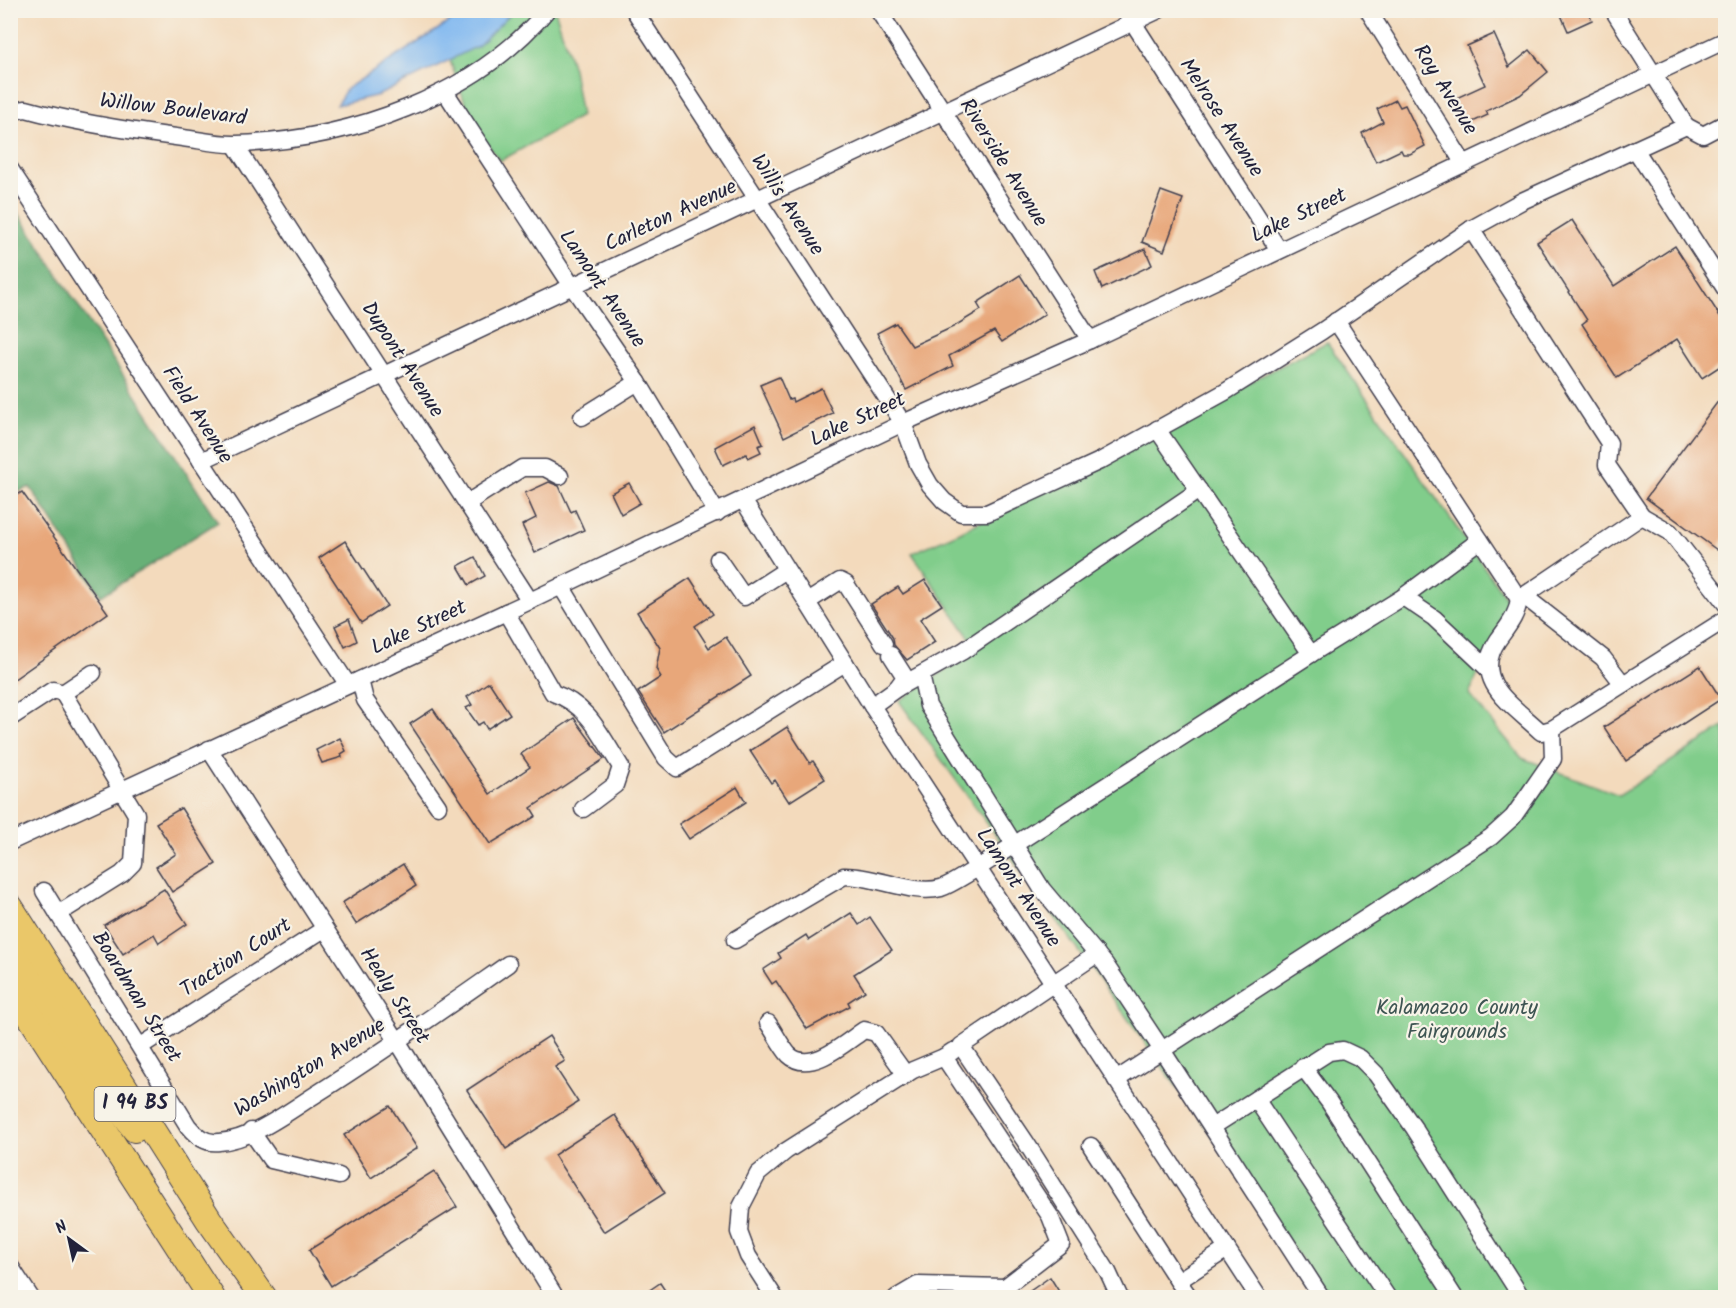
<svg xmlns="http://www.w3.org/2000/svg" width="1736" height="1308" font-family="Kalam,sans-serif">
<rect width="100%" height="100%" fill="#f7f3e8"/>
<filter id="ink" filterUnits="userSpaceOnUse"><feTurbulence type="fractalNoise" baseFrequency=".0167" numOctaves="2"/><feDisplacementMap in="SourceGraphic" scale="12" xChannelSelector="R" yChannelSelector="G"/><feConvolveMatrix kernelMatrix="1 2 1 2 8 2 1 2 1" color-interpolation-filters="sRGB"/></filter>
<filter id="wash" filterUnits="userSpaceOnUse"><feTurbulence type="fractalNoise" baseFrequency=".008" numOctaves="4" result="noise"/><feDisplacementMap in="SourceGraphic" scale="24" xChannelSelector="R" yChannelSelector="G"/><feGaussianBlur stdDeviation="1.35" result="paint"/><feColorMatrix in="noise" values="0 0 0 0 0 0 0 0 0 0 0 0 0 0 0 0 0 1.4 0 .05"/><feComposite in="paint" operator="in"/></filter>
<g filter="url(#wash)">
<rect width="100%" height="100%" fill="#f3dabc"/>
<g fill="#81cd8b" stroke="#527863" stroke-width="1.5">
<polygon points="503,11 554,11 556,13 573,69 581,116 500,161 473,125 449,58"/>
<polygon points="1327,342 1510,604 1469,694 1522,758 1619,795 1725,726 1725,1297 1328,1297 899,701 977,649 912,553 960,532"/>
</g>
<polygon fill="#68b077" stroke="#456959" stroke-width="1.5" points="10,200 218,522 101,596 30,487 11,495"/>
<polygon fill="#80b8f0" stroke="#516d96" stroke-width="1.5" points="466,11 513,11 478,46 379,95 337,105 346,89"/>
<g id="blocks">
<g fill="#e8a77a">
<polygon points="1571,10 1588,10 1592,20 1568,31 1561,15"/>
<polygon points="1494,34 1509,67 1530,50 1548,72 1520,95 1486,111 1488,115 1466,125 1454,99 1485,85 1467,46"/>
<polygon points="1396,100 1400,107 1405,105 1425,146 1410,154 1403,154 1401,150 1376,162 1362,133 1383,122 1377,109"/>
<polygon points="1161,191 1183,199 1164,251 1142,242"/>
<polygon points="1572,220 1614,286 1675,246 1725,324 1725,363 1702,378 1677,339 1617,378 1582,324 1587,320 1537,242"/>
<polygon points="1145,249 1152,265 1102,289 1095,272"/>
<polygon points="1020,275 1045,314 1002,342 994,331 949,356 953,366 906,390 877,333 896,323 912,346 953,327 981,310 977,303"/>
<polygon points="779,377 789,400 792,399 793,402 821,388 833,413 784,437 760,385"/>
<polygon points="1725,392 1725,538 1717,550 1646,498"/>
<polygon points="755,425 763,444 758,446 761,452 748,458 746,454 723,465 715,447"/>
<polygon points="549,482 559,486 571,512 575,510 584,530 535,553 522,525 536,518 525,493"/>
<polygon points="629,483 640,503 621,514 611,493"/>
<polygon points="22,492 108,613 10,682 10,500"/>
<polygon points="345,541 387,606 361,623 319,558"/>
<polygon points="475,557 485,576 469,585 458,566"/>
<polygon points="690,578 713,614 695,626 709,648 726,637 751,676 664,732 638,692 661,677 656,669 660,648 637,612"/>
<polygon points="925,580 942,605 920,619 935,642 907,660 894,645 893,638 871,604 898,587 903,594"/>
<polygon points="349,619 357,641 345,647 335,626"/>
<polygon points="1700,666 1721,699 1626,761 1604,727"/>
<polygon points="489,682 510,714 487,729 483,722 478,725 466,708 472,705 467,697"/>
<polygon points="433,709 490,794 530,767 521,754 574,718 604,759 531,808 536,816 490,844 410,724"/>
<polygon points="787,727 810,763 813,761 825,779 789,802 775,780 771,783 750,751"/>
<polygon points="340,738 346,751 341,754 342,757 322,763 316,750"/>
<polygon points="737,787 746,802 689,839 679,824"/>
<polygon points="181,808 216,864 172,892 156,867 176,854 156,823"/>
<polygon points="403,864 416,886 356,924 342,903"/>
<polygon points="164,889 187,924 159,943 154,934 123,954 104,925"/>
<polygon points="851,913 859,925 870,917 892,950 854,974 865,991 848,1002 850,1006 807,1029 776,981 772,984 763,970 781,958 778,953 806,935 809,940"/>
<polygon points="549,1036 565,1061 555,1067 578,1102 506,1149 467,1090"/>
<polygon points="390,1106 417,1148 371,1178 344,1135"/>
<polygon points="615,1115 665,1193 604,1232 554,1155"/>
<polygon points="434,1171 457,1207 331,1286 309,1250"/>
<polygon points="1050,1277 1063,1298 1020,1298"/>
<polygon points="660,1283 670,1298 638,1298"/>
</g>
</g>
</g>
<g filter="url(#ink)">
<use href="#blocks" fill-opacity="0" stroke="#413e4e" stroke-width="1.5"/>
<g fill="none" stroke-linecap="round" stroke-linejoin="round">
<g stroke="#413e4e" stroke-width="19">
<g id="minor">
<polyline points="634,10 903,423 918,464 930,485 944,501 961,513 987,513 1100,461 1225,392 1322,331 1471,229 1522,201 1686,126 1613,10"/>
<polyline points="878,10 1090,340"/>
<polyline points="1125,10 1279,250"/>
<polyline points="1368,10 1464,164"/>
<polyline points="446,93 572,286 638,382 717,513"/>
<path d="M 10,111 L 26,109 C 77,123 130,131 183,138 C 200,140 220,145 237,144 C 348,140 475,97 547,10"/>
<polyline points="1686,126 1703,135 1726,123"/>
<polyline points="235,145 530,601"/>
<polyline points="1635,149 1726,290"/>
<polyline points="10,169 348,685"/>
<polyline points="1336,321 1519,599 1642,516 1607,465 1609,443 1471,229"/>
<polyline points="582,417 638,382"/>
<polyline points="1157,429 1311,654 1403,597 1480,540"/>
<polyline points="201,461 1159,10"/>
<polyline points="743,500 872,706 1259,1298"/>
<polyline points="467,503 522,468 545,468 560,476"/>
<polyline points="1642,516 1670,532 1726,604"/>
<polyline points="718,559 744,597 786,570"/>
<polyline points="561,586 666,758 677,768 845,663"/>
<polyline points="1524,596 1603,658 1623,684"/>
<polyline points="1403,597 1434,618 1487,668"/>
<path d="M 1519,599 C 1517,616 1508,626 1498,640 C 1470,681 1513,705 1541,732 L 1552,729 L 1726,619"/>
<polyline points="807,602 840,581 846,584 884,644"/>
<path d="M 506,612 L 553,693 C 589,705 601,736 621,767 L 615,785 L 583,809"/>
<polyline points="891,655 905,677 897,688"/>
<polyline points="921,675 928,706 1042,889 1105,964 1162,1050 1116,1080"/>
<polyline points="360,680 365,700 438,806"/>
<polyline points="63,693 93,673"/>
<polyline points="872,706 897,688 963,651 1199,490"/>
<polyline points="10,718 53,690 63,693 136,814 133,863 122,874 58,914"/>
<polyline points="209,749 398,1042 556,1298"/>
<polyline points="10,842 530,601 903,423 1090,340 1726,40"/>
<path d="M 44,891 L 188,1126 C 196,1136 206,1144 219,1142 C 254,1139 289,1111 318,1093 C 383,1052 445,1008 508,964"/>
<path d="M 735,940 L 844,876 C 874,875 913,896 941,888 C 953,884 966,874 978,868 L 1311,654"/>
<polyline points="1097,954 961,1046 1027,1144 1108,1272 1120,1298"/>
<path d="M 768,1023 C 775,1033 781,1046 789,1055 C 810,1075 846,1042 864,1030 L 876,1033 L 906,1075"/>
<polyline points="141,1046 324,929"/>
<polyline points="953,1051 944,1057 1050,1216 1061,1244 1005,1287"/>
<polyline points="1303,1067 1329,1102 1455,1298"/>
<polyline points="1256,1099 1388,1298"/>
<polyline points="1212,1127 1329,1052 1343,1050 1360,1058 1376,1074 1414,1128 1522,1298"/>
<polyline points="251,1131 271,1160 339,1176"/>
<polyline points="1091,1146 1178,1281 1227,1249"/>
<polyline points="10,1266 31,1298"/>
<polyline points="1178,1281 1190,1298"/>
<polyline points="775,1298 748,1256 739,1232 741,1207 758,1174 786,1151 913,1070 944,1057"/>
<polyline points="896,1298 918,1285 1005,1287 996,1298"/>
<polyline points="1322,1298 1162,1050 1491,837 1513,817 1553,759 1552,729"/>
</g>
</g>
<g stroke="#413e4e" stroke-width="28">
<g id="highway">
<polyline points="10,907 209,1220 264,1298"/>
<polyline points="10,951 79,1056 135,1129"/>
<polyline points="10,985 212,1298"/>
</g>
</g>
<use href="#minor" stroke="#fff" stroke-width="16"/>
<use href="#highway" stroke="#eac769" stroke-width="26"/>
</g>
</g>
<g text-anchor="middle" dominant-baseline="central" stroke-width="4.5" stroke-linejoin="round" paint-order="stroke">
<rect fill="#f7f3e8" stroke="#62616f" stroke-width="1.5" x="94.5" y="1087" width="81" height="34" rx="4.5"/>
<g font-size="20" font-weight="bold" fill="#22223b">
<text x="135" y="1104">I 94 BS</text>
</g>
<g font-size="21" fill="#22223b" stroke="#f7f3e8">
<text transform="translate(1445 90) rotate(58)">Roy Avenue</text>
<text transform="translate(173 110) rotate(7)">Willow Boulevard</text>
<text transform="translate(1221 118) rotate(57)">Melrose Avenue</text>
<text transform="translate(1003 163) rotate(58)">Riverside Avenue</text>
<text transform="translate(787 205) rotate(57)">Willis Avenue</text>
<text transform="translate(671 216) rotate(-25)">Carleton Avenue</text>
<text transform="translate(1299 216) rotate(-25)">Lake Street</text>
<text transform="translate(602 289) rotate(56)">Lamont Avenue</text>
<text transform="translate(402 360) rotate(57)">Dupont Avenue</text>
<text transform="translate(197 415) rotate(57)">Field Avenue</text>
<text transform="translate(858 420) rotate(-25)">Lake Street</text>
<text transform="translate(419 628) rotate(-25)">Lake Street</text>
<text transform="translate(1018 888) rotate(57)">Lamont Avenue</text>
<text transform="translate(236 958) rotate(-33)">Traction Court</text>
<text transform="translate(394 996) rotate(57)">Healy Street</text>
<text transform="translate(136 997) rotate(58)">Boardman Street</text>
<text transform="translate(310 1068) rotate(-31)">Washington Avenue</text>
</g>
<g font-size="21" fill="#3e5553" stroke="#f7f3e8">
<text x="1457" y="1008">Kalamazoo County<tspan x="1457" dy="24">Fairgrounds</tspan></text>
</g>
</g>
<rect width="1736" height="1308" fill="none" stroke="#f7f3e8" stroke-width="36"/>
<g transform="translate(69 1239) rotate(327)" stroke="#f7f3e8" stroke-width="4.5" paint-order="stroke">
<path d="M0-4.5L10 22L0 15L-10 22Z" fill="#22223b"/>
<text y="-9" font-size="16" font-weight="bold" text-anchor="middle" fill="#22223b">N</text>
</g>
</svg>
